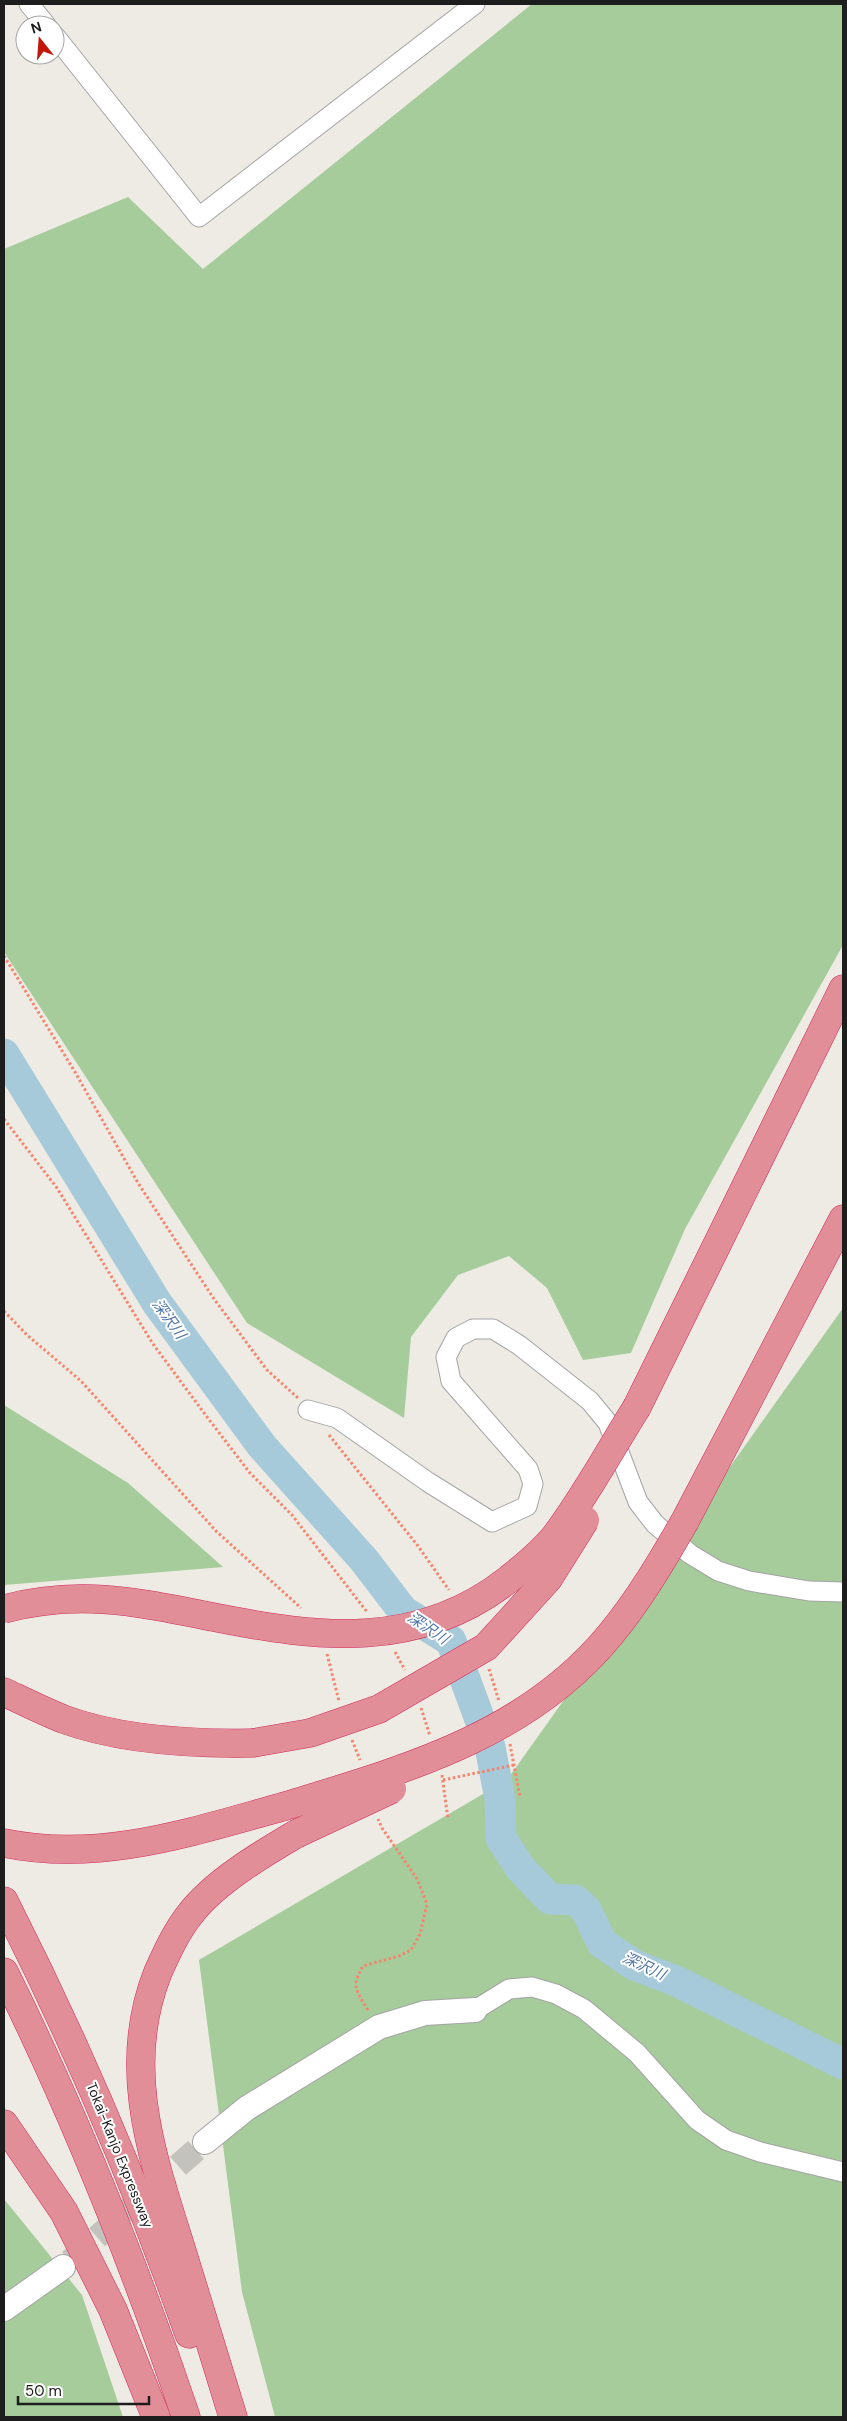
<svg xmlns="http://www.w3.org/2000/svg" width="847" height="2421" font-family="'DM Sans','Noto Sans JP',sans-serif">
<rect width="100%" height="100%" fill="#eeebe4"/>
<g fill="#a5cc9a">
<polygon points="532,4 843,4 843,945 685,1229 631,1353 583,1360 547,1288 509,1256 458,1275 411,1337 404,1418 247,1323 4,952 4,249 128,197 203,269"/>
<polygon points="843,1308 843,2417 275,2417 242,2292 199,1960 507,1780"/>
<polygon points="4,1405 128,1483 223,1567 4,1585"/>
<polygon points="4,2199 82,2295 123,2417 4,2417"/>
</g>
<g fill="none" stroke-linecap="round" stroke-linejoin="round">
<polyline stroke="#a6cada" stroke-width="31" points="4,1054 157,1303 262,1446 364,1560 403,1611 451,1641 490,1747 500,1799 501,1838 521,1869 550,1899 575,1900 586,1910 602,1943 634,1965 676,1981 843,2064"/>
<polyline stroke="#c4c2bc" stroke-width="24" stroke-dasharray="24 12" stroke-linecap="butt" points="70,2261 205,2142"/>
<g stroke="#a4a4a4" stroke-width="21">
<g id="minor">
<polyline points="29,4 46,25"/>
<polyline points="55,36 199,217 475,4"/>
<polyline points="308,1410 337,1418 428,1482 492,1522 527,1506 533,1484 528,1469 451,1381 446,1357 456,1338 473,1329 493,1329 519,1345 590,1401 608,1423 638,1502 655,1524 690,1554 718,1571 749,1581 809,1591 843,1592"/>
<polyline points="475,2010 509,1989 532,1987 556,1994 584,2009 637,2053 697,2120 726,2140 760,2152 843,2172"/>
</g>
</g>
<g stroke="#a4a4a4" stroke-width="26">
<g id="tertiary">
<polyline points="205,2142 247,2108 379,2027 425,2013 475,2010"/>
<polyline points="4,2309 63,2267"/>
</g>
</g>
<g stroke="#d12b58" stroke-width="29">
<g id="motorway">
<polyline points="637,1407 843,989"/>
<polyline points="685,1521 843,1219"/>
<path d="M 4,1692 C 23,1701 43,1711 63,1719 C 120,1740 193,1744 253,1743"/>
<path d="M 4,1843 C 100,1863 191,1832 282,1807"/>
<path d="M 4,1901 C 75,2041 137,2185 189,2334"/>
<path d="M 4,1972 C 75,2115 135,2266 186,2417"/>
<polyline points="4,2124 64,2212 113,2310 156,2417"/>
<path d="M 233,2417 C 216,2361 198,2304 181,2248 C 152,2156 120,2067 158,1972 C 167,1952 177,1930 191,1913 C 215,1882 262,1854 296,1834"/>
</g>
</g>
<g stroke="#f4866f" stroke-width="3" stroke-dasharray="2.5 2.5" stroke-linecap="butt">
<polyline points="4,956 75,1072 138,1183 214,1299 267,1370 298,1398"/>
<polyline points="4,1119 57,1188 153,1344 207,1417 250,1473 292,1515 367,1612"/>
<polyline points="4,1311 27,1335 81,1381 216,1531 301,1608"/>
<polyline points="329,1435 418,1546 449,1590"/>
<polyline points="395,1652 405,1670"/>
<polyline points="327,1654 339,1701"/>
<polyline points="489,1669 499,1701"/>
<polyline points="421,1708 430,1736"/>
<polyline points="352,1740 360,1760"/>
<polyline points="510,1744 520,1797"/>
<polyline points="442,1775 448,1819"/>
<polyline points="443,1780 514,1765"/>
<path d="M 368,2010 C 356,1991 351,1986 363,1966 L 399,1956 L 411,1950 L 420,1934 L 427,1904 L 417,1879 L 382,1828 L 378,1819"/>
</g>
<use href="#minor" stroke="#fff" stroke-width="19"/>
<use href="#tertiary" stroke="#fff" stroke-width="24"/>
<use href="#motorway" stroke="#e28e98" stroke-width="28"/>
<g stroke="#d12b58" stroke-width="29" stroke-linecap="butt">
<g id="motorway-bridge">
<path d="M 4,1609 C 80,1589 137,1602 213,1617 C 318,1638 418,1651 509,1579 C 525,1566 543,1552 556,1535 C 586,1495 610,1450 637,1407"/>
<polyline points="253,1743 310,1733 379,1709 486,1647 548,1579 585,1520"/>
<path d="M 282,1807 C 403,1770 526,1737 610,1635 C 639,1600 662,1561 685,1521"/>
<polyline points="296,1834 392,1789"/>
</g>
</g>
<use href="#motorway-bridge" stroke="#e28e98" stroke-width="28"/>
</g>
<g text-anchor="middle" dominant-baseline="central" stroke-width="4" stroke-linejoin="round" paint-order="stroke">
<g font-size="14" fill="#1d1d1d" stroke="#fff">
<text transform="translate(120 2155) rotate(68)">Tokai-Kanjo Expressway</text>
</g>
<g font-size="15" font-style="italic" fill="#4e75a9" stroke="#fff">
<text transform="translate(169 1319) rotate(54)">深沢川</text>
<text transform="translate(428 1628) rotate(34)">深沢川</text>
<text transform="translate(644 1966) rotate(25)">深沢川</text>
</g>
</g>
<rect width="847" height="2421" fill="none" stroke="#1d1d1d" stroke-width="10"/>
<g transform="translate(40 40) rotate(343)"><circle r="24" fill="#ffffff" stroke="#a5a5a5"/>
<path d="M0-4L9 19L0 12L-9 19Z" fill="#c21609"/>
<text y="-8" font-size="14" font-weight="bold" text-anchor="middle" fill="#1d1d1d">N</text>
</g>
<path d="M18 2396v8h131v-8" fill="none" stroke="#1d1d1d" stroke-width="2.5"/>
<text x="25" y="2396" font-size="15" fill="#1d1d1d" stroke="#ffffff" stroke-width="4" paint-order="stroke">50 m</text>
</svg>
